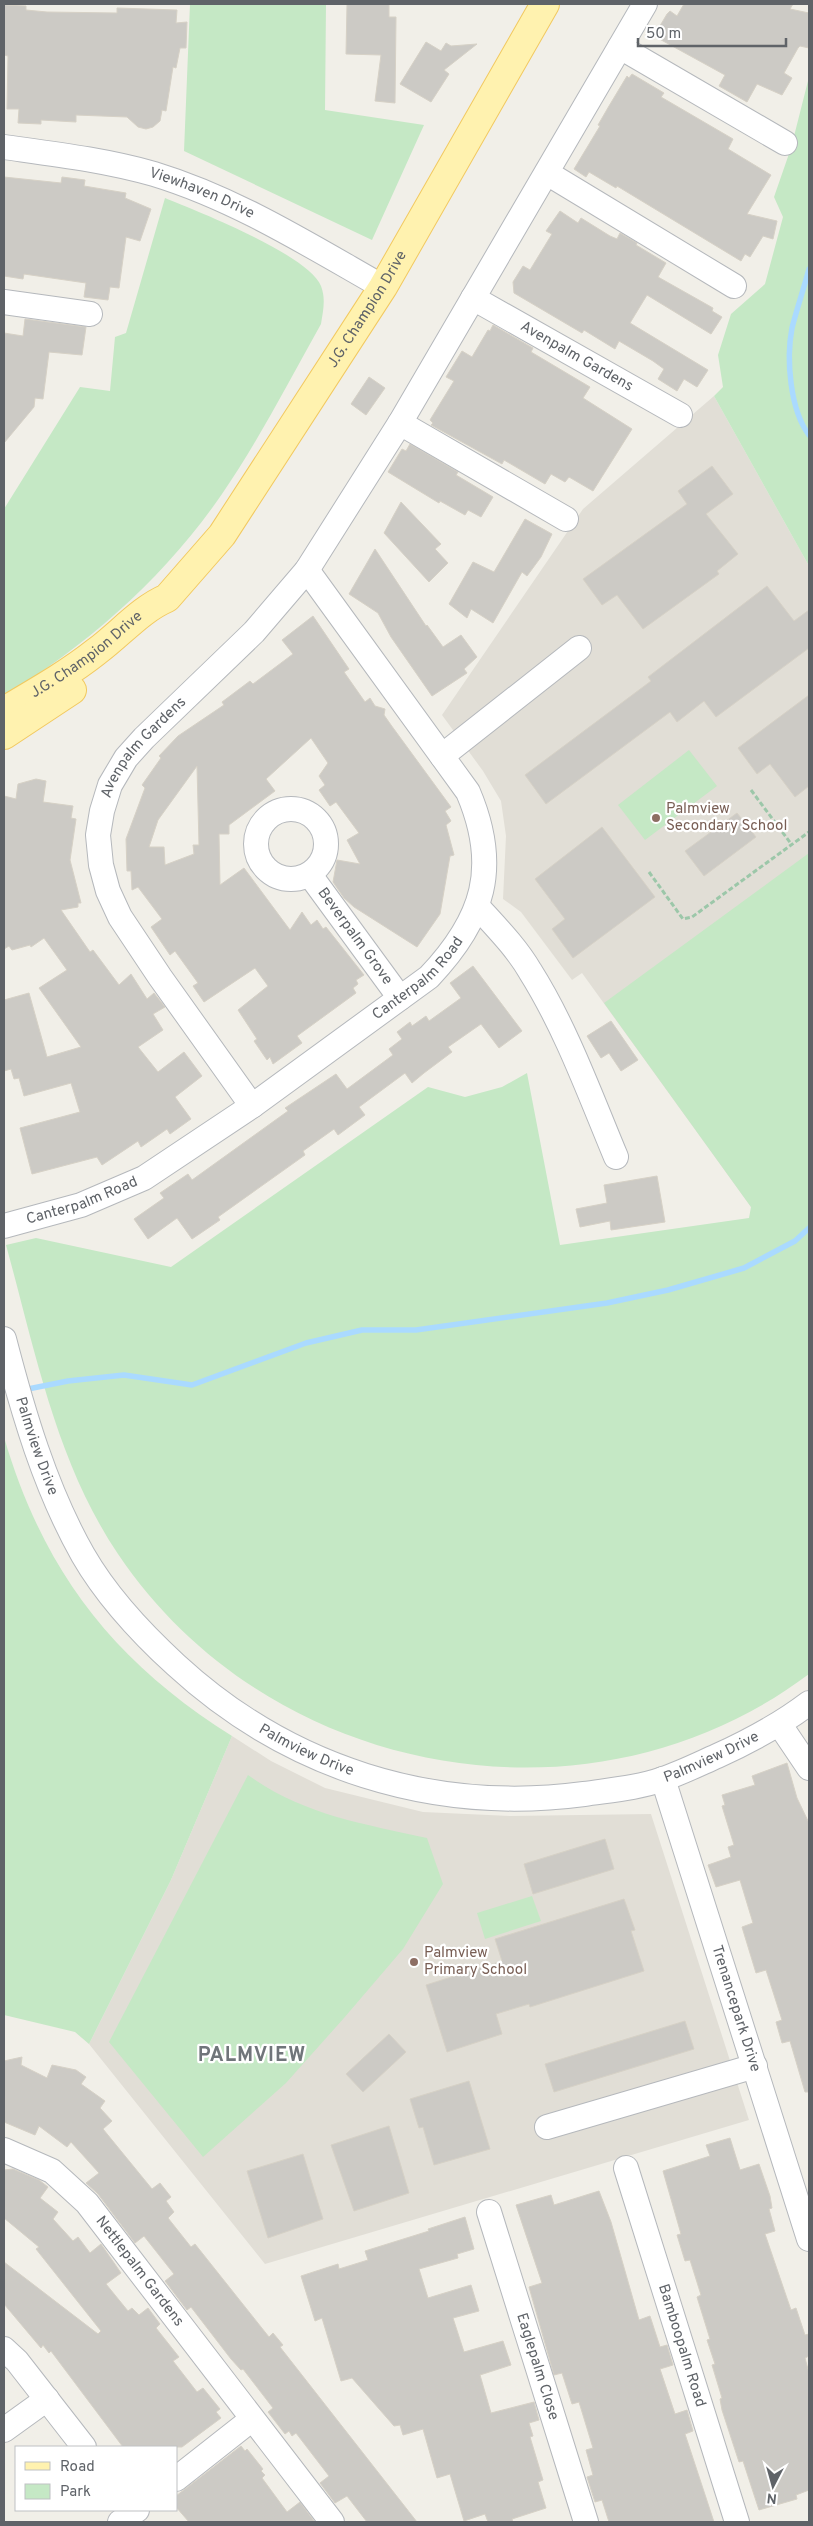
<svg xmlns="http://www.w3.org/2000/svg" width="813" height="2526" font-family="Overpass,sans-serif">
<rect width="100%" height="100%" fill="#f1efe8"/>
<g fill="#e1ded6">
<polygon points="714,396 809,566 809,1166 751,1207 582,973 572,980 521,912 503,899 506,836 501,801 483,771 442,715 583,509"/>
<polygon points="232,1736 271,1761 325,1788 423,1812 510,1816 651,1814 749,2120 265,2264 89,2044 171,1880"/>
</g>
<g fill="#c5e8c5">
<polygon points="190,4 326,4 325,110 424,125 372,240 184,151"/>
<polygon points="809,77 809,566 714,396 723,387 718,355 731,314 765,284 783,217 774,197 791,148"/>
<path d="M 165,198 C 197,211 309,255 321,286 C 326,299 323,311 321,324 C 289,381 259,440 222,494 C 165,577 89,644 4,696 L 4,509 L 80,387 L 110,391 L 115,337 L 126,333 Z"/>
<polygon points="689,750 717,786 645,840 618,805"/>
<path d="M 809,853 L 809,1674 C 591,1838 269,1779 118,1554 C 56,1462 35,1350 6,1245 L 36,1238 L 171,1267 L 428,1087 L 465,1097 L 502,1087 L 527,1073 L 560,1245 L 749,1218 L 751,1207 L 604,1003 Z"/>
<path d="M 4,1437 C 43,1571 114,1662 232,1736 L 171,1880 L 89,2044 L 75,2032 L 4,2015 Z"/>
<path d="M 248,1775 C 304,1815 361,1823 427,1838 L 443,1884 L 403,1949 L 344,2018 L 286,2083 L 203,2157 L 109,2042 Z"/>
<polygon points="532,1896 541,1921 485,1939 477,1913"/>
</g>
<g fill="none" stroke-linecap="round" stroke-linejoin="round">
<g stroke="#aadaff" stroke-width="5.5">
<path d="M 809,269 C 804,288 797,308 792,328 C 786,359 790,410 809,435"/>
<polyline points="23,1390 68,1381 124,1375 192,1385 306,1343 362,1330 416,1330 607,1303 668,1290 744,1268 795,1241 809,1228"/>
</g>
</g>
<g fill="#cccac5" stroke="#d6d1c6" fill-rule="evenodd">
<polygon points="347,4 389,4 389,17 396,17 395,103 375,101 381,55 346,54"/>
<polygon points="684,4 793,4 790,9 809,13 809,48 800,46 798,48 784,73 792,78 782,95 757,84 747,102 719,86 725,75 654,36 667,14 670,11 677,16"/>
<polygon points="4,5 26,6 26,10 47,12 117,13 117,8 177,10 176,23 187,22 186,48 180,48 176,68 173,67 166,111 162,110 160,121 153,127 146,129 138,127 127,117 76,115 76,122 41,120 41,124 18,123 19,109 7,109 8,56 4,55"/>
<polygon points="426,42 441,51 446,43 451,46 477,44 444,70 449,74 431,102 400,84"/>
<polygon points="632,74 664,93 661,97 733,139 728,149 771,175 747,214 777,221 773,239 763,236 750,257 745,254 741,261 617,186 616,188 589,172 586,177 574,169 600,126 598,125 609,106 627,76 629,78"/>
<polygon points="4,177 61,183 62,177 85,180 84,186 126,193 125,198 151,209 140,241 126,237 119,288 110,287 108,300 84,297 86,283 24,274 23,279 4,276"/>
<polygon points="560,211 578,223 581,218 610,236 617,239 620,233 637,243 636,245 666,263 658,277 713,308 712,311 722,317 711,334 647,295 630,323 708,370 697,387 684,379 677,391 658,379 664,369 653,361 619,341 615,349 584,330 582,333 514,293 513,282 523,266 530,270 552,234 546,231"/>
<polygon points="25,319 86,327 82,355 49,352 43,399 35,398 34,407 4,443 4,333 23,336"/>
<polygon points="493,325 533,348 531,352 590,387 583,398 632,429 593,491 569,477 565,482 551,474 545,484 504,460 502,464 431,425 433,423 430,420 454,381 446,377 462,351 472,357 488,330 490,331"/>
<polygon points="369,377 385,388 366,415 351,404"/>
<polygon points="410,444 458,472 456,475 493,497 481,517 468,510 465,515 440,501 439,503 388,472 402,449 406,451"/>
<polygon points="712,466 733,494 706,514 738,554 717,571 719,574 643,629 617,595 602,605 583,579 687,504 678,491"/>
<polygon points="401,502 441,544 435,549 448,563 429,582 384,533"/>
<polygon points="525,519 552,534 541,557 527,576 522,572 493,623 471,609 467,618 449,604 473,562 494,572"/>
<polygon points="375,549 426,626 427,625 443,647 461,635 477,657 464,669 467,673 432,696 391,637 378,613 349,594"/>
<polygon points="767,586 794,621 809,610 809,648 716,717 704,701 677,722 670,712 546,804 525,775 651,681 648,677"/>
<path d="M 313,616 L 349,669 L 344,672 L 365,702 L 370,698 L 375,706 L 385,709 L 384,715 L 391,725 L 451,807 L 445,811 L 451,821 L 446,825 L 454,855 L 450,856 L 440,914 L 417,947 L 354,907 L 344,898 L 333,882 L 337,860 L 360,864 L 347,840 L 359,833 L 336,802 L 330,806 L 319,790 L 325,785 L 319,776 L 328,763 L 311,738 L 266,779 L 275,791 L 229,825 L 229,834 L 219,834 L 220,885 L 244,868 L 290,930 L 302,912 L 311,925 L 317,920 L 323,929 L 326,927 L 364,975 L 356,980 L 358,984 L 353,988 L 356,993 L 297,1036 L 302,1043 L 273,1064 L 270,1057 L 267,1060 L 254,1041 L 257,1039 L 238,1010 L 268,986 L 255,968 L 204,1002 L 193,986 L 198,983 L 175,951 L 170,955 L 151,927 L 162,919 L 138,887 L 132,890 L 131,871 L 127,871 L 126,839 L 145,788 L 142,785 L 161,758 L 159,756 L 178,736 L 224,705 L 222,702 L 250,681 L 253,684 L 293,654 L 282,640 ZM 197,766 L 199,845 L 193,845 L 194,854 L 165,865 L 164,847 L 149,847 L 158,820 Z"/>
<polygon points="809,695 809,786 795,797 770,764 757,774 738,748"/>
<polygon points="36,779 46,781 43,802 73,806 71,818 76,819 70,860 81,903 78,903 78,907 61,910 90,952 93,950 119,985 131,974 147,999 154,993 165,1007 153,1014 163,1030 138,1047 158,1072 184,1052 202,1076 175,1097 191,1119 170,1134 167,1129 141,1147 138,1141 102,1165 97,1157 32,1174 20,1128 80,1112 71,1083 24,1096 19,1078 14,1079 11,1069 4,1071 4,1000 29,993 47,1057 81,1047 39,988 67,970 44,938 31,947 30,945 12,950 9,946 4,949 4,796 16,799 18,784"/>
<polygon points="737,813 756,837 704,876 685,851"/>
<polygon points="602,827 655,897 573,958 552,929 565,919 535,879"/>
<polygon points="473,966 522,1031 499,1048 481,1024 448,1047 452,1052 424,1073 412,1083 405,1073 359,1107 365,1115 338,1135 334,1129 303,1151 305,1155 218,1217 220,1220 192,1239 177,1218 148,1239 134,1219 164,1198 160,1193 188,1174 192,1180 288,1111 285,1108 336,1074 347,1089 393,1055 389,1049 402,1039 397,1032 410,1022 412,1026 426,1016 429,1021 461,998 450,983"/>
<polygon points="611,1021 638,1060 621,1071 609,1053 601,1058 587,1036"/>
<polygon points="657,1176 665,1222 611,1230 610,1221 580,1227 576,1209 607,1203 604,1185"/>
<polygon points="787,1763 797,1798 809,1823 809,2092 805,2092 790,2041 782,2043 776,2022 782,2020 766,1970 756,1973 742,1927 753,1923 740,1880 716,1887 708,1865 731,1857 728,1847 734,1845 722,1806 725,1805 722,1795 755,1785 752,1776"/>
<polygon points="605,1839 614,1869 533,1894 524,1864"/>
<polygon points="624,1899 635,1930 631,1931 644,1971 530,2007 529,2004 496,2014 502,2034 447,2052 426,1985 502,1961 495,1939"/>
<polygon points="685,2021 694,2049 554,2092 545,2064"/>
<polygon points="389,2034 406,2052 363,2092 346,2074"/>
<polygon points="22,2057 21,2065 47,2078 52,2065 76,2070 86,2077 81,2084 105,2101 100,2108 112,2121 103,2129 152,2189 160,2183 171,2197 166,2201 174,2212 168,2218 191,2247 195,2244 269,2337 273,2333 283,2345 280,2347 417,2522 367,2522 347,2496 335,2503 320,2483 329,2476 296,2433 292,2436 289,2431 285,2434 268,2412 273,2408 243,2369 241,2370 231,2359 191,2307 187,2310 165,2281 174,2274 144,2236 135,2243 98,2194 86,2183 99,2173 71,2142 67,2147 39,2126 35,2135 4,2122 4,2061"/>
<polygon points="469,2081 490,2149 434,2165 423,2127 419,2128 410,2099"/>
<polygon points="389,2126 409,2193 354,2211 331,2145"/>
<polygon points="730,2138 740,2170 759,2164 770,2196 772,2208 769,2209 775,2231 765,2234 791,2310 796,2308 805,2335 809,2334 809,2356 805,2358 809,2373 809,2490 796,2495 797,2499 759,2510 743,2461 739,2462 722,2410 720,2399 722,2398 712,2365 715,2364 707,2340 710,2339 697,2297 701,2295 690,2260 685,2261 677,2235 681,2234 663,2171 710,2156 706,2145"/>
<polygon points="303,2154 323,2219 268,2238 247,2171"/>
<polygon points="13,2169 39,2180 48,2187 40,2198 58,2212 53,2219 73,2241 78,2237 90,2253 101,2244 121,2273 106,2284 128,2311 132,2308 139,2315 148,2308 160,2324 156,2328 179,2357 173,2361 197,2392 203,2388 220,2409 216,2412 221,2418 182,2447 123,2447 51,2351 49,2353 43,2345 41,2348 4,2304 4,2262 98,2334 101,2331 36,2249 39,2247 4,2218 4,2170"/>
<polygon points="599,2191 611,2222 639,2320 650,2316 660,2347 667,2345 673,2365 660,2369 675,2414 687,2410 693,2431 685,2434 714,2522 609,2522 602,2500 595,2502 587,2477 593,2475 586,2450 593,2448 579,2402 572,2404 562,2373 554,2375 529,2287 542,2283 516,2205 551,2195 554,2205"/>
<polygon points="465,2217 474,2249 457,2254 458,2258 419,2269 428,2298 471,2285 479,2311 453,2318 464,2352 503,2341 511,2365 480,2375 491,2413 534,2402 539,2420 529,2423 533,2436 530,2437 543,2480 538,2482 546,2508 512,2519 513,2522 488,2522 485,2514 464,2521 450,2474 437,2478 423,2429 403,2435 400,2425 394,2426 352,2378 341,2381 322,2318 315,2321 301,2276 338,2264 339,2269 368,2260 365,2251 429,2231 428,2229"/>
<polygon points="241,2446 245,2451 247,2449 263,2469 261,2471 265,2475 262,2478 287,2512 300,2502 314,2521 189,2522 176,2507 176,2496"/>
</g>
<g fill="none" stroke-linecap="round" stroke-linejoin="round">
<g stroke="#b5b8bc" stroke-width="26">
<g id="minor">
<polyline points="620,47 785,143"/>
<path id="s1" d="M 4,147 C 54,154 105,160 154,174 C 236,199 309,245 383,287"/>
<polyline points="547,173 734,286"/>
<path id="s2" d="M 473,298 L 680,415"/>
<polyline points="4,302 90,314"/>
<polyline points="400,423 566,519"/>
<polyline points="442,756 579,648"/>
<circle cx="291" cy="844" r="35"/>
<path id="s3" d="M 310,875 L 400,998"/>
<path d="M 477,906 C 496,927 516,947 530,971 C 566,1028 590,1095 616,1157"/>
<path id="s4" d="M 252,1106 L 160,977 L 120,917 L 108,891 L 101,865 L 98,835 L 102,811 L 110,785 L 126,758 L 144,738 L 254,632 L 307,570 L 400,423 L 645,4"/>
<path id="s5" d="M 4,1226 L 81,1205 L 144,1178 L 252,1106 L 429,977 C 484,919 500,867 468,792 L 307,570"/>
<path id="s6" d="M 4,1339 C 23,1412 45,1488 83,1555 C 106,1595 141,1633 176,1665 C 288,1768 432,1814 584,1794 C 611,1790 638,1788 663,1779 C 681,1773 699,1764 717,1756 C 750,1741 780,1725 809,1703"/>
<polyline points="780,1725 809,1768"/>
<path id="s7" d="M 663,1779 L 809,2239"/>
<polyline points="547,2127 755,2066"/>
<path id="s8" d="M 4,2150 L 52,2171 L 87,2203 L 332,2522"/>
<path id="s9" d="M 626,2168 L 737,2522"/>
<path id="s10" d="M 489,2212 L 586,2522"/>
<polyline points="4,2349 17,2361 84,2447"/>
<polyline points="4,2430 47,2399"/>
<polyline points="176,2479 251,2420"/>
<polyline points="120,2522 137,2510"/>
</g>
</g>
<g stroke="#f2c960" stroke-width="30">
<g id="major">
<path id="s11" d="M 4,711 C 36,692 68,674 97,651 C 120,634 141,609 167,598 L 222,535 L 383,287 L 545,4"/>
<polyline points="4,735 72,690"/>
</g>
</g>
<g stroke="#9cc7a9" stroke-width="3" stroke-dasharray="5 2.5" stroke-linecap="butt">
<polyline points="751,790 792,845"/>
<polyline points="649,872 683,919 692,917 809,832"/>
</g>
<use href="#minor" stroke="#fff" stroke-width="24"/>
<use href="#major" stroke="#fff2af" stroke-width="28"/>
</g>
<g fill="#8d6e63" stroke="#fff" stroke-width="2">
<circle cx="656" cy="818" r="5"/>
<circle cx="414" cy="1962" r="5"/>
</g>
<g text-anchor="middle" dominant-baseline="central" stroke-width="4.5" stroke-linejoin="round" paint-order="stroke">
<g font-size="15" fill="#5f6368" stroke="#fff">
<text stroke="none"><textPath href="#s1" startOffset="204">Viewhaven Drive</textPath></text>
<text stroke="none"><textPath href="#s11" startOffset="551">J.G. Champion Drive</textPath></text>
<text stroke="none"><textPath href="#s2" startOffset="119">Avenpalm Gardens</textPath></text>
<text stroke="none"><textPath href="#s11" startOffset="100">J.G. Champion Drive</textPath></text>
<text stroke="none"><textPath href="#s4" startOffset="418">Avenpalm Gardens</textPath></text>
<text stroke="none"><textPath href="#s3" startOffset="76">Beverpalm Grove</textPath></text>
<text stroke="none"><textPath href="#s5" startOffset="488">Canterpalm Road</textPath></text>
<text stroke="none"><textPath href="#s5" startOffset="82">Canterpalm Road</textPath></text>
<text stroke="none"><textPath href="#s6" startOffset="112">Palmview Drive</textPath></text>
<text stroke="none"><textPath href="#s6" startOffset="532">Palmview Drive</textPath></text>
<text stroke="none"><textPath href="#s6" startOffset="951">Palmview Drive</textPath></text>
<text stroke="none"><textPath href="#s7" startOffset="241">Trenancepark Drive</textPath></text>
<text stroke="none"><textPath href="#s8" startOffset="186">Nettlepalm Gardens</textPath></text>
<text stroke="none"><textPath href="#s9" startOffset="186">Bamboopalm Road</textPath></text>
<text stroke="none"><textPath href="#s10" startOffset="162">Eaglepalm Close</textPath></text>
</g>
<g font-size="15" fill="#785e54" stroke="#fff" text-anchor="start">
<text x="666" y="809">Palmview<tspan x="666" dy="17">Secondary School</tspan></text>
<text x="424" y="1953">Palmview<tspan x="424" dy="17">Primary School</tspan></text>
</g>
<g font-size="20" font-weight="bold" letter-spacing="1" fill="#70757a" stroke="#fff">
<text x="252" y="2056">PALMVIEW</text>
</g>
</g>
<rect width="813" height="2526" fill="none" stroke="#5f6368" stroke-width="10"/>
<rect x="15" y="2446" width="162" height="65" fill="#ffffff" stroke="#bfc1c3"/>
<rect x="25" y="2462" width="25" height="8" fill="#fff2af" stroke="#bfc1c3"/>
<text x="60" y="2471" font-size="15" fill="#5f6368">Road</text>
<rect x="25" y="2484" width="25" height="15" fill="#c5e8c5" stroke="#bfc1c3"/>
<text x="60" y="2496" font-size="15" fill="#5f6368">Park</text>
<g transform="translate(773 2486) rotate(186)" stroke="#ffffff" stroke-width="4" paint-order="stroke">
<path d="M0-4L9 19L0 12L-9 19Z" fill="#5f6368"/>
<text y="-8" font-size="14" font-weight="bold" text-anchor="middle" fill="#5f6368">N</text>
</g>
<path d="M638 38v8h148v-8" fill="none" stroke="#5f6368" stroke-width="2.5"/>
<text x="646" y="38" font-size="15" fill="#5f6368" stroke="#ffffff" stroke-width="4" paint-order="stroke">50 m</text>
</svg>
